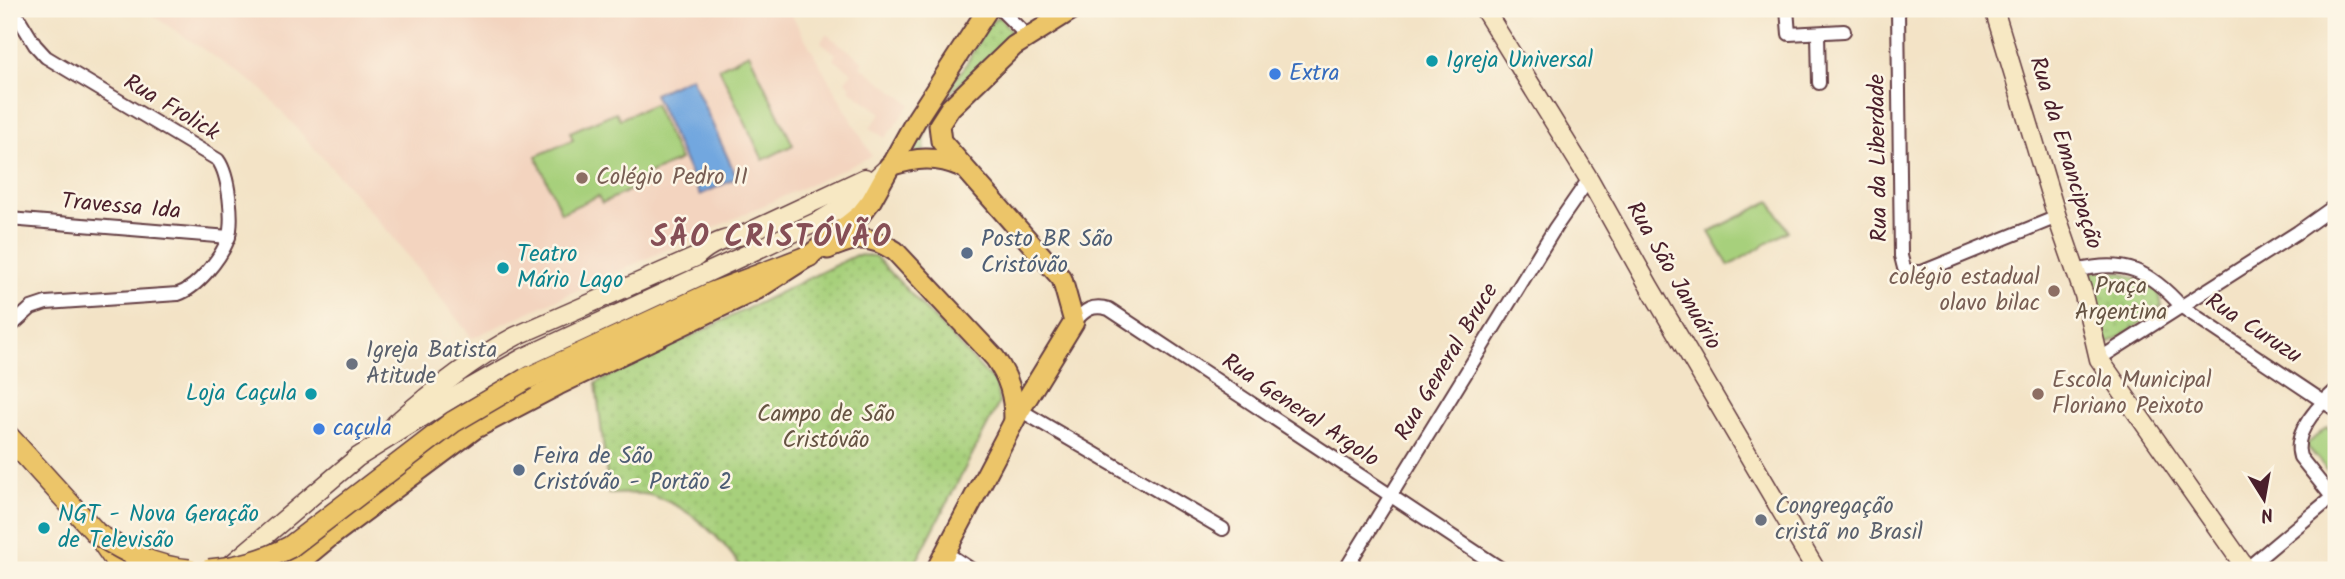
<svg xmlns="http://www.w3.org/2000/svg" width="2345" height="579" font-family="Kalam,sans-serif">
<defs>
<pattern id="park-dots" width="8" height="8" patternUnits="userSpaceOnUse" patternTransform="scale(1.75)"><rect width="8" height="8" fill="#a7d07b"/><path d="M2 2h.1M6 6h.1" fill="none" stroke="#91b26a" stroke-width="1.8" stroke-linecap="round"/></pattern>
</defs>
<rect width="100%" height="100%" fill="#fcf5e5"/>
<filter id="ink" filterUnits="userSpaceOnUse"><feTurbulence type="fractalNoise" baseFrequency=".0143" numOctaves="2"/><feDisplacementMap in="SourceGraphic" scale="14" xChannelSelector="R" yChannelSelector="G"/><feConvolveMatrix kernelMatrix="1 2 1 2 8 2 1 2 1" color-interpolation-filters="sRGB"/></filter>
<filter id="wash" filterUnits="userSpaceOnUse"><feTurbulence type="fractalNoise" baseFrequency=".00686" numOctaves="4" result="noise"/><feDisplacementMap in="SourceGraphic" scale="28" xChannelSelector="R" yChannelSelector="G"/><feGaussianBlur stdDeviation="1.57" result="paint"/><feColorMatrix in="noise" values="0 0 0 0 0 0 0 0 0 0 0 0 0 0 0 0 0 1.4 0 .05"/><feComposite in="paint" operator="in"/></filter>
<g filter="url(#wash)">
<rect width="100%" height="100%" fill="#f3e3c6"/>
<g fill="#f3d4bf">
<polygon points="143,9 784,9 790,12 872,156 472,338 392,236 261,88"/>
<polygon points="826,34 863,61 860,66 911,104 885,138 870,128 881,113 849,89 851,86 845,81 852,72 833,59 836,54 821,42"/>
</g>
<g fill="#a7d07b" stroke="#787853" stroke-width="2">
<polygon points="749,53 793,145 763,160 719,68"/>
<polygon points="654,104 680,160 646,175 648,182 602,203 598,196 561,213 536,156 573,140 570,132 616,112 620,119"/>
<polygon points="1770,201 1788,231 1729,266 1709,232"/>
<polygon points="2327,427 2336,438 2335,479 2306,445"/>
</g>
<g fill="url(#park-dots)" stroke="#787853" stroke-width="2">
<polygon points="999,16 1011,31 999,48 953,90 933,115 925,136 924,152 910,153 929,113 964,68 988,25"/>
<path d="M 856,255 L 875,256 L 996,384 L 999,403 L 912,570 L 743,570 C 723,539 689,506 653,496 C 640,492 623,494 609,494 L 596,383 Z"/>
<polygon points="2098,271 2123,273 2157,289 2162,306 2141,323 2109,343 2100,338 2108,322 2094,317 2085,281 2089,273"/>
</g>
<polygon fill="#72a7df" stroke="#5e6385" stroke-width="2" points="691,77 737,178 700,195 654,94"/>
</g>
<g filter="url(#ink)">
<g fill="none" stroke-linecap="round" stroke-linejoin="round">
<g stroke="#633c42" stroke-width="16">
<g id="street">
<polyline points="1000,9 1027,36"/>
<polyline points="1787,9 1789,34 1844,31"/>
<polyline points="1898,9 1901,256 1904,268 1911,272 1922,272 2057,217"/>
<polyline points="1818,33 1819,83"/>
<polyline points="9,219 229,237"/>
<path d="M 2076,271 C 2125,258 2150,271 2182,307 L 2336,410"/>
<path d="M 1074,322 C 1085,310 1092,304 1109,309 L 1503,570"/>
<path d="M 9,328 L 31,308 L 46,303 L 178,294 C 197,288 221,258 228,239 C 234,221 229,175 218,160 L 46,57 L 35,45 L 13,9"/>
<polyline points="2099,359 2298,232 2336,205"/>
<polyline points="1020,410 1223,529"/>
<path d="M 2332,497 L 2300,457 C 2292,432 2319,405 2336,390"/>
<polyline points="945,552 972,570"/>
<polyline points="1345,570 1555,228 1589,179"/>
<polyline points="2245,570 2336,494"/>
</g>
</g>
<g stroke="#633c42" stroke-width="21">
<g id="secondary">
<polyline points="1484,9 1589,179 1649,286 1816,570"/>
<polyline points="1994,9 2057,217 2084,295 2099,359 2247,570"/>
<path d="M 395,424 C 433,390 471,360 516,336 L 696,257 C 710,243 725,239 743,235 L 865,178"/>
<polyline points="227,568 358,457 456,396 523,358 821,220 849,203 885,170"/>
</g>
</g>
<g stroke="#633c42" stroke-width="23">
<g id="primary">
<path d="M 889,166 C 916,158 935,155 962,167"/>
<path d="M 828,249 C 856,237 868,234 895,251 L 995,358 C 1009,378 1014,395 1014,420"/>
<polyline points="290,570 330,537 476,428 558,385 756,290 809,256 860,215 871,201 916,120 988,9"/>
<polyline points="936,570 1020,410 1074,322 1062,279 941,141 939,125 950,108 1014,46 1073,9"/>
</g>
</g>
<g stroke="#633c42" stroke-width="24">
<g id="highway">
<polyline points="526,379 712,293 809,256"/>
<polyline points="9,437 97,534 122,570"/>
</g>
</g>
<use href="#street" stroke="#fff" stroke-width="12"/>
<use href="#secondary" stroke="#f7e8c3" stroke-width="18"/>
<use href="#primary" stroke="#ecc569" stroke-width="19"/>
<use href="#highway" stroke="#ecc569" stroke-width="21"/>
<g stroke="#633c42" stroke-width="24" stroke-linecap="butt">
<g id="highway-bridge">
<path d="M 97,534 C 127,553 154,567 189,570"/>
<path d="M 209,570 C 239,567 263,561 290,547 L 453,422 L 526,379"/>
</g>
</g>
<use href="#highway-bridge" stroke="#ecc569" stroke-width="21"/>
</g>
</g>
<g fill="#0f9aa8" stroke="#fcf5e5" stroke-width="2.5">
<circle cx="1432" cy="61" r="7"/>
<circle cx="503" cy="268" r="7"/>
<circle cx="311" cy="394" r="7"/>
<circle cx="44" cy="528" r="7"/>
</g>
<g fill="#3f7fe0" stroke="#fcf5e5" stroke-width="2.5">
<circle cx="1275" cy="74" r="7"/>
<circle cx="319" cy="429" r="7"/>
</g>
<g fill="#8d6e63" stroke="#fcf5e5" stroke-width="2.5">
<circle cx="582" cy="178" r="7"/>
<circle cx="2054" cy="291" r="7"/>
<circle cx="2038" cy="394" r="7"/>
</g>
<g fill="#5c6f8a" stroke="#fcf5e5" stroke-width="2.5">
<circle cx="967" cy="253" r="7"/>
<circle cx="519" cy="470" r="7"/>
</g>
<g fill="#6b7280" stroke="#fcf5e5" stroke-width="2.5">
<circle cx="352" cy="364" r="7"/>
<circle cx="1761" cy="520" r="7"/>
</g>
<g text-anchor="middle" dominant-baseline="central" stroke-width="5" stroke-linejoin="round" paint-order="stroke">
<g font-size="23" fill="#0d838f" stroke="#fcf5e5" text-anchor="start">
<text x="1446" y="61">Igreja Universal</text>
<text x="517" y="255">Teatro<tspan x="517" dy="26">Mário Lago</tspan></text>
<text x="297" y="394" text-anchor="end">Loja Caçula</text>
<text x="58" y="515">NGT - Nova Geração<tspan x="58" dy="26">de Televisão</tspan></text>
</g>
<g font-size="23" fill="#366cbe" stroke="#fcf5e5" text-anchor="start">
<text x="1289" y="74">Extra</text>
<text x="333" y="429">caçula</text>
</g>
<g font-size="23" fill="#4a1f2b" stroke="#fcf5e5">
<text transform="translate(171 108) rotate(31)">Rua Frolick</text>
<text transform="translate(2065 153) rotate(73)">Rua da Emancipação</text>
<text transform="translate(1879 158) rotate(-91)">Rua da Liberdade</text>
<text transform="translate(121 207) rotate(5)">Travessa Ida</text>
<text transform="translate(1673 276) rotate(60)">Rua São Januário</text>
<text transform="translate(2253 329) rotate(33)">Rua Curuzu</text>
<text transform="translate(1447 362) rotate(-59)">Rua General Bruce</text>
<text transform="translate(1300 411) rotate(34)">Rua General Argolo</text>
</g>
<g font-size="23" fill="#785e54" stroke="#fcf5e5" text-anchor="start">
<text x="596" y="178">Colégio Pedro II</text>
<text x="2040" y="278" text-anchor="end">colégio estadual<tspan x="2040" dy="26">olavo bilac</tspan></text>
<text x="2052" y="381">Escola Municipal<tspan x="2052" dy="26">Floriano Peixoto</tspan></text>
</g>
<g font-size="23" fill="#4e5e75" stroke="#fcf5e5" text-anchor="start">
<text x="981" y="240">Posto BR São<tspan x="981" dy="26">Cristóvão</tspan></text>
<text x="533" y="457">Feira de São<tspan x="533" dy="26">Cristóvão - Portão 2</tspan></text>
</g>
<g font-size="23" fill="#665443" stroke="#fcf5e5">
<text x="2121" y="287">Praça<tspan x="2121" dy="26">Argentina</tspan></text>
<text x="826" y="415">Campo de São<tspan x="826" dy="26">Cristóvão</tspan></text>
</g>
<g font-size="23" fill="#5b616d" stroke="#fcf5e5" text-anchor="start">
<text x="366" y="351">Igreja Batista<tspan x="366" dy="26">Atitude</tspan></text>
<text x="1775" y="507">Congregação<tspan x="1775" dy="26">cristã no Brasil</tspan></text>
</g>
<g font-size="30" font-weight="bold" letter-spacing="2" fill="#864f56" stroke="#fcf5e5">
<text x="772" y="238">SÃO CRISTÓVÃO</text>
</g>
</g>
<rect width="2345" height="579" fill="none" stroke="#fcf5e5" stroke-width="35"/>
<g transform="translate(2264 499) rotate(169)" stroke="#fcf5e5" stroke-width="5" paint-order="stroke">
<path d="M0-5L12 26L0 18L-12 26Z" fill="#4a1f2b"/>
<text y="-10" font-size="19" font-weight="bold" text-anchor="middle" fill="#4a1f2b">N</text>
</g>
</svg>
